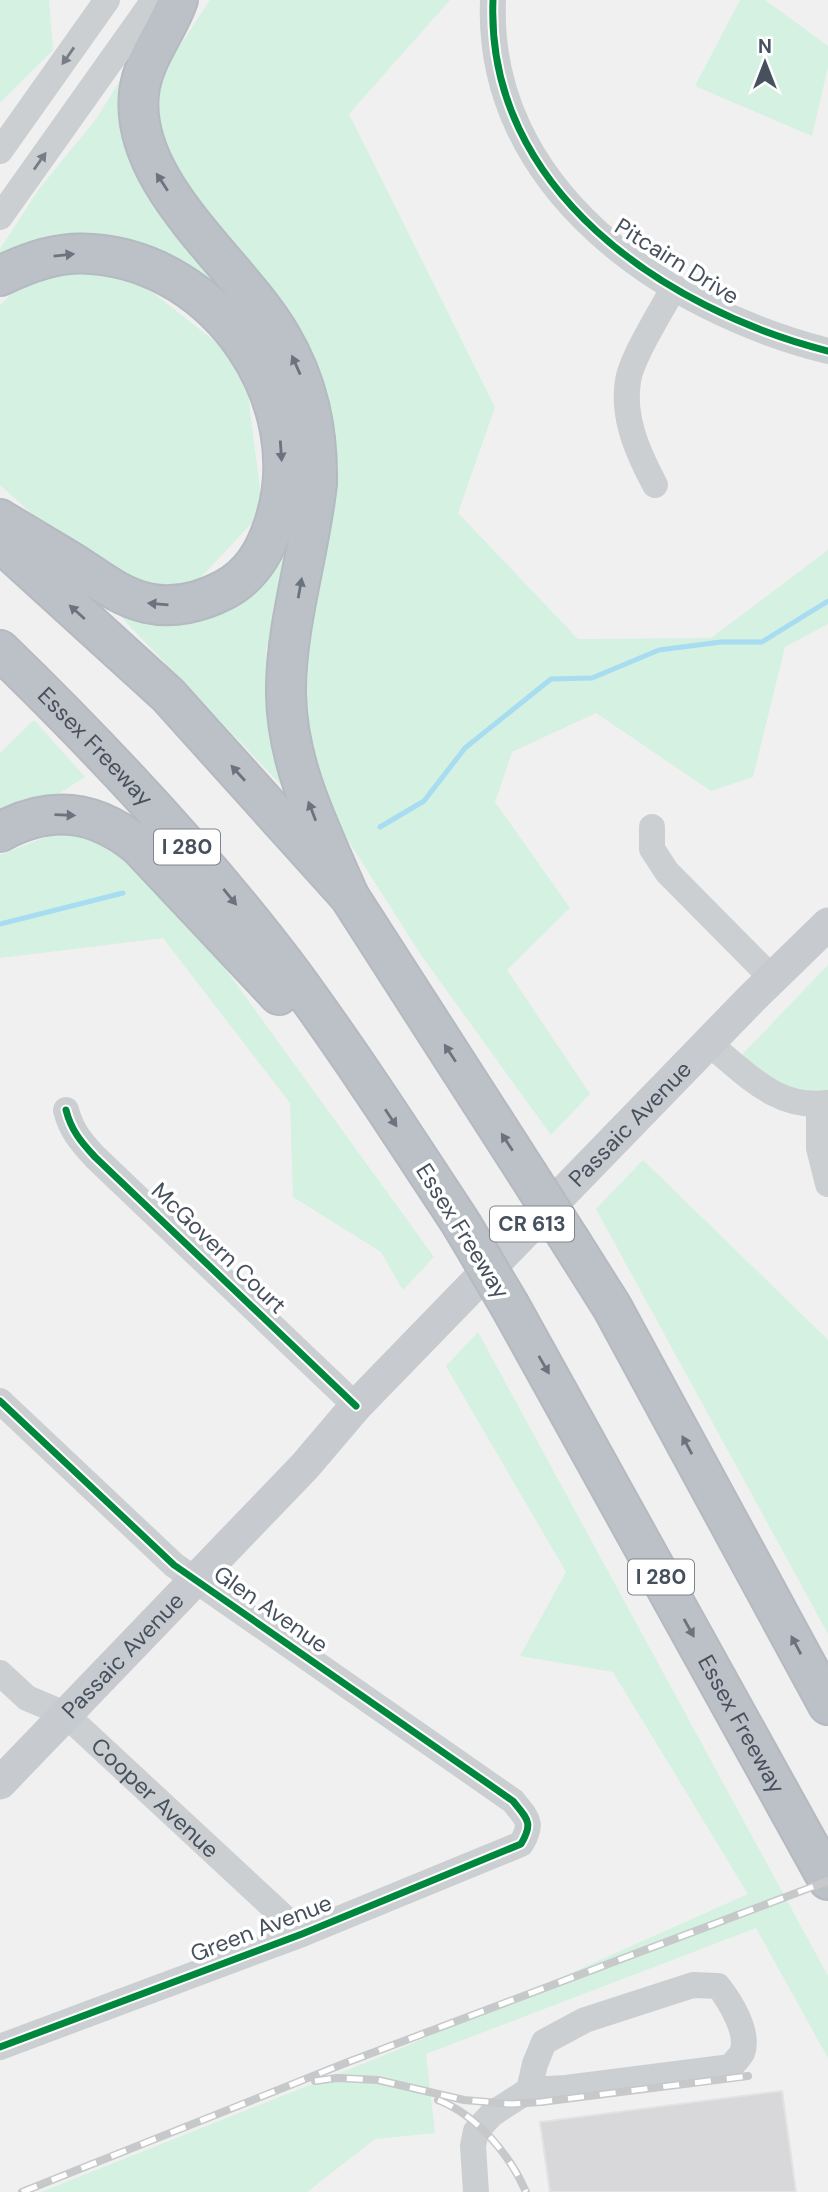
<svg xmlns="http://www.w3.org/2000/svg" width="828" height="2192" font-family="'DM Sans',sans-serif">
<rect width="100%" height="100%" fill="#f1f0f0"/>
<g fill="#d4f1e1">
<polygon points="0,0 49,0 53,50 0,103"/>
<polygon points="210,0 450,0 349,114 495,407 458,513 578,639 711,638 828,550 828,624 785,647 753,777 711,791 596,713 512,752 495,802 570,908 507,970 590,1094 551,1135 421,955 318,793 297,677 325,420 166,168 152,88"/>
<polygon points="740,0 765,0 828,46 828,67 812,136 695,86"/>
<polygon points="126,71 255,328 55,240 0,255 0,249 39,189 96,119"/>
<polygon points="37,270 124,270 244,364 263,511 192,587 111,580 85,562 0,485 0,305"/>
<polygon points="301,521 280,627 266,648 268,675 285,789 104,599 192,613"/>
<polygon points="34,720 85,777 53,797 0,816 0,753"/>
<polygon points="74,826 171,894 434,1257 403,1290 381,1252 293,1197 290,1103 163,938 0,958 0,855"/>
<polygon points="828,965 828,1111 738,1059"/>
<polygon points="643,1160 828,1340 828,1634 596,1209"/>
<polygon points="478,1332 828,1976 828,2058 756,1928 426,2054 435,2133 375,2139 307,2192 41,2192 400,2049 748,1894 613,1672 520,1656 566,1572 446,1366"/>
</g>
<g fill="none" stroke-linecap="round" stroke-linejoin="round">
<g stroke="#a8dcf0" stroke-width="5">
<polyline points="380,827 424,801 465,748 551,679 592,678 659,650 721,642 762,642 828,601"/>
<polyline points="0,924 123,893"/>
</g>
</g>
<polygon fill="#d8d8da" stroke="#e2e2e3" stroke-width="2" points="782,2091 796,2192 550,2192 540,2122"/>
<g fill="none" stroke-linecap="round" stroke-linejoin="round">
<g stroke="#b5b9c0" stroke-width="42">
<g id="highway">
<path d="M 178,0 C 167,32 143,58 139,93 C 129,184 237,262 280,335 C 308,382 318,429 317,483 C 310,551 285,627 286,694 C 287,766 321,831 349,896"/>
<path d="M 0,276 C 29,262 59,251 92,254 C 219,263 314,403 274,524 C 265,552 251,576 224,590 C 201,602 173,609 147,603 C 119,597 97,578 73,563 C 49,548 24,534 0,519"/>
<polyline points="0,542 168,695 349,896 527,1173"/>
<path id="s3" d="M 0,650 C 104,751 205,858 292,974 C 352,1056 407,1141 462,1225"/>
<path d="M 0,832 C 51,804 96,810 140,847 L 279,995"/>
<polyline points="571,1242 612,1307 828,1705"/>
<path id="s4" d="M 510,1306 L 828,1880"/>
</g>
</g>
<g stroke="#cccfd1" stroke-width="26">
<path d="M 493,0 C 485,189 665,310 828,351"/>
<polyline points="0,151 107,0"/>
<polyline points="0,217 154,0"/>
<path d="M 655,485 C 638,453 622,418 628,381 C 631,358 662,310 674,287"/>
<polyline points="652,827 652,849 667,872 772,978"/>
<path d="M 708,1043 C 746,1073 776,1110 828,1103"/>
<polyline points="819,1104 819,1148 828,1184"/>
<path d="M 66,1110 C 71,1130 81,1142 95,1157 L 356,1406"/>
<path d="M 0,1401 L 174,1565 L 513,1801 C 527,1819 534,1822 521,1844 L 302,1934 L 0,2047"/>
<path id="s1" d="M 0,1673 L 27,1698 L 65,1714 L 302,1934"/>
<path d="M 476,2192 L 473,2146 L 476,2131 L 492,2114 L 529,2090 L 566,2088 L 731,2067 C 734,2062 740,2057 742,2053 C 750,2033 730,2001 718,1986 L 693,1985 L 585,2020 L 544,2042 L 535,2064 L 529,2090"/>
</g>
<path stroke="#c7cbcf" stroke-width="33" id="s2" d="M 0,1783 L 305,1466 L 356,1406 L 751,999 L 828,924"/>
<use href="#highway" stroke="#bcc1c7" stroke-width="38"/>
<g stroke="#c6c8ca" stroke-width="8">
<g id="rail">
<polyline points="315,2081 337,2078 378,2080 464,2100 511,2104 541,2102 748,2076"/>
<path d="M 438,2100 C 477,2115 510,2155 526,2192"/>
<polyline points="22,2192 348,2062 828,1881"/>
</g>
</g>
<use href="#rail" stroke="#fff" stroke-width="5" stroke-dasharray="16" stroke-linecap="butt"/>
<g stroke="#b5b9c0" stroke-width="42" stroke-linecap="butt">
<g id="highway-bridge">
<polyline points="527,1173 571,1242"/>
<polyline points="462,1225 510,1306"/>
</g>
</g>
<use href="#highway-bridge" stroke="#bcc1c7" stroke-width="38"/>
<g stroke="#fff" stroke-width="11">
<g id="cycleway">
<path d="M 493,0 C 485,189 665,310 828,351"/>
<path d="M 66,1110 C 71,1130 81,1142 95,1157 L 356,1406"/>
<path d="M 0,1401 L 174,1565 L 513,1801 C 527,1819 534,1822 521,1844 L 302,1934 L 0,2047"/>
</g>
</g>
<use href="#cycleway" stroke="#00873e" stroke-width="7"/>
</g>
<defs><path id="oneway-solid" d="M-6-.8H1V-3.2L6.5 0L1 3.2V.8H-6Z" transform="scale(1.75)"/></defs>
<g fill="#767d86">
<use href="#oneway-solid" transform="translate(68 56) rotate(125)"/>
<use href="#oneway-solid" transform="translate(40 161) rotate(-55)"/>
</g>
<g fill="#6a737e">
<use href="#oneway-solid" transform="translate(162 182) rotate(-123)"/>
<use href="#oneway-solid" transform="translate(64 255) rotate(-6)"/>
<use href="#oneway-solid" transform="translate(296 365) rotate(-114)"/>
<use href="#oneway-solid" transform="translate(281 451) rotate(86)"/>
<use href="#oneway-solid" transform="translate(300 588) rotate(-80)"/>
<use href="#oneway-solid" transform="translate(158 604) rotate(-175)"/>
<use href="#oneway-solid" transform="translate(77 612) rotate(-138)"/>
<use href="#oneway-solid" transform="translate(238 773) rotate(-132)"/>
<use href="#oneway-solid" transform="translate(312 811) rotate(-111)"/>
<use href="#oneway-solid" transform="translate(65 815) rotate(2)"/>
<use href="#oneway-solid" transform="translate(230 897) rotate(51)"/>
<use href="#oneway-solid" transform="translate(450 1053) rotate(-123)"/>
<use href="#oneway-solid" transform="translate(391 1118) rotate(56)"/>
<use href="#oneway-solid" transform="translate(507 1142) rotate(-123)"/>
<use href="#oneway-solid" transform="translate(544 1365) rotate(60)"/>
<use href="#oneway-solid" transform="translate(687 1445) rotate(-118)"/>
<use href="#oneway-solid" transform="translate(689 1628) rotate(61)"/>
<use href="#oneway-solid" transform="translate(796 1645) rotate(-118)"/>
</g>
<g text-anchor="middle" dominant-baseline="central" stroke-width="7" stroke-linejoin="round" paint-order="stroke">
<g fill="#fff" stroke="#7e858e" stroke-width="2">
<rect x="154" y="829.5" width="66" height="35" rx="5"/>
<rect x="490" y="1206.5" width="84" height="35" rx="5"/>
<rect x="628" y="1559.5" width="66" height="35" rx="5"/>
</g>
<g font-size="21" font-weight="bold" fill="#47515e">
<text x="187" y="847">I 280</text>
<text x="532" y="1224">CR 613</text>
<text x="661" y="1577">I 280</text>
</g>
<g font-size="23" fill="#47515e" stroke="#fff">
<text transform="translate(677 261) rotate(32)">Pitcairn Drive</text>
<text stroke="none"><textPath href="#s3" startOffset="136">Essex Freeway</textPath></text>
<text stroke="none"><textPath href="#s2" startOffset="912">Passaic Avenue</textPath></text>
<text transform="translate(463 1231) rotate(58)">Essex Freeway</text>
<text transform="translate(219 1248) rotate(44)">McGovern Court</text>
<text transform="translate(271 1609) rotate(35)">Glen Avenue</text>
<text stroke="none"><textPath href="#s2" startOffset="177">Passaic Avenue</textPath></text>
<text stroke="none"><textPath href="#s4" startOffset="478">Essex Freeway</textPath></text>
<text stroke="none"><textPath href="#s1" startOffset="201">Cooper Avenue</textPath></text>
<text transform="translate(261 1928) rotate(-21)">Green Avenue</text>
</g>
</g>
<g transform="translate(765 63)" stroke="#ffffff" stroke-width="5" paint-order="stroke">
<path d="M0-5L12 26L0 18L-12 26Z" fill="#47515e"/>
<text y="-10" font-size="19" font-weight="bold" text-anchor="middle" fill="#47515e">N</text>
</g>
</svg>
